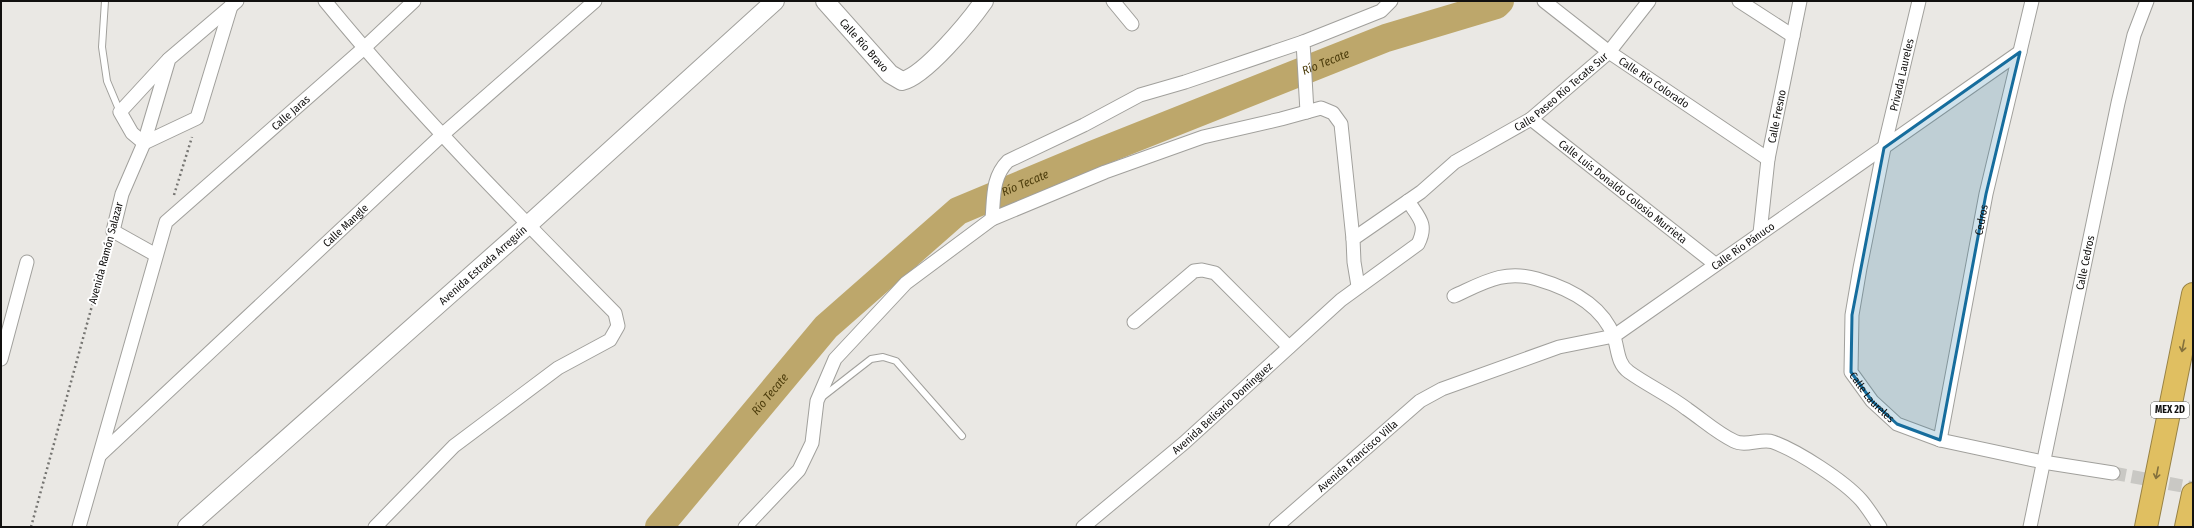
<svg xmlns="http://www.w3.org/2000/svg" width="2194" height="528" font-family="'Fira Sans Condensed',sans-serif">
<rect width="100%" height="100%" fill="#eae8e4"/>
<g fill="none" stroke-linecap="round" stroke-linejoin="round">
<path stroke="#bda76b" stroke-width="28" id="s1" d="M 659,527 L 826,327 L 958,211 L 1092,155 L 1386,38 L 1496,5 L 1500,1"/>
<polyline stroke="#c9c8c4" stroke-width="13" stroke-dasharray="13 6" stroke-linecap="butt" points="2113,473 2193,488"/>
<g stroke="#a1a09c" stroke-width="8">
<g id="lane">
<polyline points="105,1 102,47 107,81 120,112"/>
<polyline points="821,398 871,359 883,357 896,361 962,436"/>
</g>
</g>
<g stroke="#a1a09c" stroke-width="15">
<g id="street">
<path d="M 325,1 C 415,111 515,212 615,313 L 618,326 L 610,340 L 558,368 L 454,446 L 375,527"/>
<polyline points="1113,1 1132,24"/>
<path id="s2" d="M 1544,1 L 1609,52 L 1768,159"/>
<polyline points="1739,1 1793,36"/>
<path id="s3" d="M 1919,1 L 1884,148 L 1860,268 L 1852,315 L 1851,372 L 1872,401 L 1897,424 L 1940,440 L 2043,462 L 2113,473"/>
<polyline points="168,60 120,112 132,133 144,143 197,118 231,6"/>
<polyline points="1307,112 1303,42 1381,11 1391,1"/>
<path id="s4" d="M 1531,119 L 1715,264"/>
<path d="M 992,219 C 994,197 992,177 1008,161 L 1084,125 L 1140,95 L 1185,82 L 1303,42"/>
<path id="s5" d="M 1760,233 L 1768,159 L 1800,1"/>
<polyline points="156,255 113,231 122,194 144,143 169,59 237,1"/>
<path id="s6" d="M 1358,286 L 1354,262 L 1353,239 L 1421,192 L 1455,162 L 1531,119 L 1609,52 L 1649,1"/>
<path d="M 1454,296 C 1483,283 1504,269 1537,279 C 1568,288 1602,304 1614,337 C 1618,348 1617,364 1629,372 C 1647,385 1669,395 1687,409 C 1703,420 1717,433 1734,441 C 1745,447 1762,438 1773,442 C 1798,451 1844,481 1861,500 C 1868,508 1874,518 1880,527"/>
<polyline points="1134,322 1194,271 1202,270 1215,273 1289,347"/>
<polyline points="1,359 27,262"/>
<path id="s7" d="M 1940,440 L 1986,194 L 2032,1"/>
<path id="s8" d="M 100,455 L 442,135 L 595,1"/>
<path id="s9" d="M 79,527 L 166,222 L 364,48 L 414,1"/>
<polyline points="745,527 799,470 812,443 817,401 835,359 906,283 992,219 1105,172 1203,137 1281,119 1321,108 1333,113 1341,124 1353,239"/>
<path id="s10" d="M 1083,527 L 1184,443 L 1341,300 L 1418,244 C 1428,224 1419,218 1408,201"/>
<path id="s11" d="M 1276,527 L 1420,401 L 1442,389 L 1559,347 L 1614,336 L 2020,52"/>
<path id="s12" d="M 2030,527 L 2118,103 L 2134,35 L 2147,1"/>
</g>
</g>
<g stroke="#a1a09c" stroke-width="20">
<g id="secondary">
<path id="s13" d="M 825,1 L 890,74 L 902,81 C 925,76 970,21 984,1"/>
<path id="s14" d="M 187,527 L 528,225 L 775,1"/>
</g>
</g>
<g stroke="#988244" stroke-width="24">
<g id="highway">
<polyline points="2146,527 2193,294"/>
<polyline points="2186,527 2193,494"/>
</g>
</g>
<g stroke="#767572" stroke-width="2.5" stroke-dasharray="2 3" stroke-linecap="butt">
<polyline points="174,195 192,137"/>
<polyline points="31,527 109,244"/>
</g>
<use href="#lane" stroke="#fff" stroke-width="6"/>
<use href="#street" stroke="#fff" stroke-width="13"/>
<use href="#secondary" stroke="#fff" stroke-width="18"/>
<use href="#highway" stroke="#e0bf61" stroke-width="22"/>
</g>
<defs><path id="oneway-shaft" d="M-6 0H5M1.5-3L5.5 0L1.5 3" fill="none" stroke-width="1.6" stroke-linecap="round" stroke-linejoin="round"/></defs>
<g stroke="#83703c">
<use href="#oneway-shaft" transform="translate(2183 346) rotate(101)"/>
<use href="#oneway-shaft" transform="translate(2157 473) rotate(101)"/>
</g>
<path fill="#166d9d" fill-opacity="0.2" stroke="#166d9d" stroke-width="3" stroke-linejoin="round" d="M 2020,52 L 1986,194 L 1940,440 L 1897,424 L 1872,401 L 1851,372 L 1852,315 L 1884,148 Z"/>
<g text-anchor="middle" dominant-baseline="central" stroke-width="4" stroke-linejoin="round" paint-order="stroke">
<rect fill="#fff" stroke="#585857" stroke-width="1" x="2151" y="402" width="38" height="16" rx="3"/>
<g font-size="10" font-weight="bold" fill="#11100f">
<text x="2170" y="410">MEX 2D</text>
</g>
<g font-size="11" fill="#11100f" stroke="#fff">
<text stroke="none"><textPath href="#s13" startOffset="59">Calle Río Bravo</textPath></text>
<text transform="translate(1902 75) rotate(-77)">Privada Laureles</text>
<text stroke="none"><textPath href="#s2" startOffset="137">Calle Río Colorado</textPath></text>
<text stroke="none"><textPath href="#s6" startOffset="303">Calle Paseo Río Tecate Sur</textPath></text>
<text stroke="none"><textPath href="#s9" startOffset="483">Calle Jaras</textPath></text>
<text stroke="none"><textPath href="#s5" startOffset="118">Calle Fresno</textPath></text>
<text stroke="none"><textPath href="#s4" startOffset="117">Calle Luis Donaldo Colosio Murrieta</textPath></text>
<text stroke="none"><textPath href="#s7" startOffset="224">Cedros</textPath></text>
<text stroke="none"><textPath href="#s8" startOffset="336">Calle Mangle</textPath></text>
<text stroke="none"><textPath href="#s11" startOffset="554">Calle Río Pánuco</textPath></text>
<text transform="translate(106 253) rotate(-75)">Avenida Ramón Salazar</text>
<text stroke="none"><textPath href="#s12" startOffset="270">Calle Cedros</textPath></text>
<text stroke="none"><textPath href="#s14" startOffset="395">Avenida Estrada Arreguín</textPath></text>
<text stroke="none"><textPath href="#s3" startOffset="411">Calle Laureles</textPath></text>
<text stroke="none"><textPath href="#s10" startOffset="183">Avenida Belisario Domínguez</textPath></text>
<text stroke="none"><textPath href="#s11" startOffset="108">Avenida Francisco Villa</textPath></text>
</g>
<g font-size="12" font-style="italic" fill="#4d3d0c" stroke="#fff">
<text stroke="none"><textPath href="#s1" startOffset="833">Río Tecate</textPath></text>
<text stroke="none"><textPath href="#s1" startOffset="509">Río Tecate</textPath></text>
<text stroke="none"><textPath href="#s1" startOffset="173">Río Tecate</textPath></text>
</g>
</g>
<rect width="2194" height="528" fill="none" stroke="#11100f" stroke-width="4"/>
</svg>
